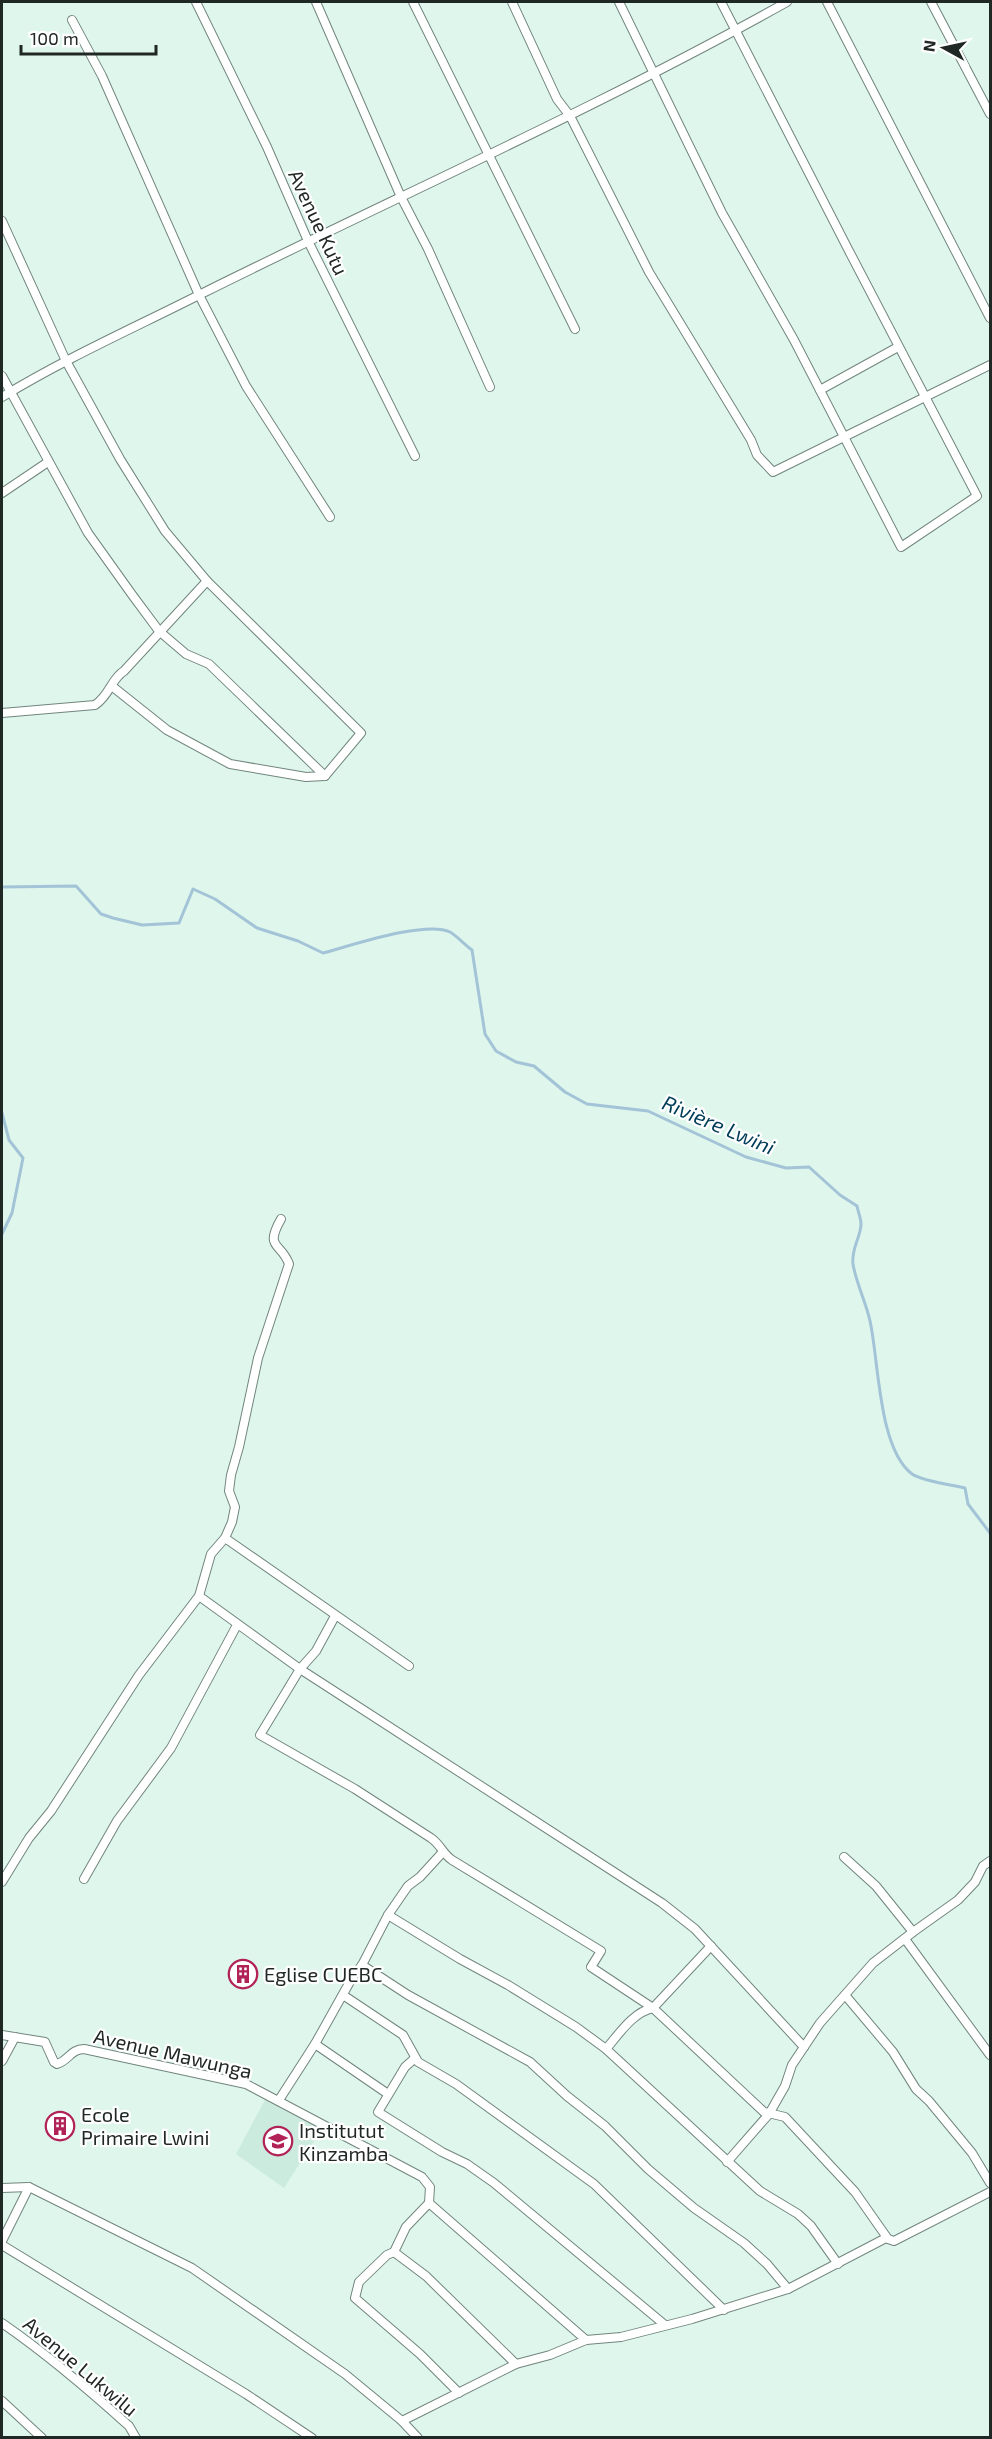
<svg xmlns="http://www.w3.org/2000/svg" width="992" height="2439" font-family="'Exo 2',sans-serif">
<rect width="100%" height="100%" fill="#dff6ed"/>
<polygon fill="#ccebdf" points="267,2096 322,2129 284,2188 236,2154"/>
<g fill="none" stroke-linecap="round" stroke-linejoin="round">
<g stroke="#a3c3d7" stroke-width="3">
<path d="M 2,887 L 76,886 L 101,914 L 113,918 L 142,925 L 179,923 L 193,889 L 215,899 L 257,928 L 298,941 L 323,953 C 350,946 426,920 450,932 C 457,936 465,945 472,950 L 485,1034 L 496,1051 L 516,1062 L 534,1066 L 565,1092 L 587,1104 L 648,1111 L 746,1157 L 786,1168 L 809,1167 L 840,1195 L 857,1206 C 858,1212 861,1218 861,1224 C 861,1237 851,1248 853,1264 C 856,1283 866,1302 870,1321 C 879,1361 878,1448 912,1474 C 922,1481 952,1485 965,1488 L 968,1504 L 990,1533"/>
<polyline points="2,1113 9,1140 23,1158 12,1213 2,1234"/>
</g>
<g stroke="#71857d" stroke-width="10">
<g id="minor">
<polyline points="196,2 267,147 308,241 415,456"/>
<polyline points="316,2 401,197 428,249 490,387"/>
<polyline points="413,2 575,329"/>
<polyline points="512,2 557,99 570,116 649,272 751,440 757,455 773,472 990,365"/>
<polyline points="619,2 722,213 794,340 901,547 977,496 849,251 721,2"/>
<polyline points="827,2 990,318"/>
<polyline points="931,2 990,114"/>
<polyline points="72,20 102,76 199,295 246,386 330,517"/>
<polyline points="2,221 66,361 120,459 165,531 207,581 361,733 325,776 306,777 230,764 167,730 113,687"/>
<polyline points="2,376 88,533 133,596 159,631 186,654 209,664 325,776"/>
<polyline points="820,390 898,347"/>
<path d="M 2,397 C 66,358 136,327 203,293 C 398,196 597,108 787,2"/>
<polyline points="2,493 48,462"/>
<path d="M 2,713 L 95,705 C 110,695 111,679 124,671 L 207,581"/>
<polyline points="225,1538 409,1666"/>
<polyline points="199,1596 300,1669 662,1903 695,1929 804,2047"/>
<path d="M 335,1616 L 316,1651 L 300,1669 L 260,1735 L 355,1789 L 431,1838 C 441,1845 442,1853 452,1860 L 601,1951 L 591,1967 L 653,2008 L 764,2112 L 785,2117 L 855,2192 L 888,2239 L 894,2241 L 990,2192"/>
<polyline points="844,1857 876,1886 913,1932"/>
<polyline points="84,1879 117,1821 171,1748 237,1625"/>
<path d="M 2,1882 L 29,1838 L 51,1811 L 139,1675 L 199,1596 L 211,1554 L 225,1538 L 232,1522 L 235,1507 L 229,1491 L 231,1475 L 239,1447 L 258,1358 L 289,1264 C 281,1242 264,1249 281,1219"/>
<polyline points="388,1915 460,1959 508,1985 576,2027 606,2049 760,2191 798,2214 811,2226 838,2264"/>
<polyline points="905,1939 990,2055"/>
<polyline points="362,1965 408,1995 530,2062 567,2096 605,2126 648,2169 694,2208 744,2243 767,2264 788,2289"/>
<polyline points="343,1995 403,2035 418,2062 456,2084 594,2184 724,2310"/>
<polyline points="845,1995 893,2052 916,2089 929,2101 972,2153 990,2183"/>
<path d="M 2,2035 L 45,2042 L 54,2062 L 57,2064 C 68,2061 71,2049 84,2049 L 246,2084 L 422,2177 L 430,2187 L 429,2203 L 586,2340"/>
<polyline points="315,2044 388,2094"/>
<path d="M 606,2049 C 619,2034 633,2012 653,2008 L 711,1946"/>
<polyline points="414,2059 405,2067 378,2112 442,2152 467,2164 494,2183 665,2325"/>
<polyline points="2,2061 15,2037"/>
<polyline points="279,2100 315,2044 352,1978 362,1965 388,1915 408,1886 420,1877 442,1853"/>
<polyline points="727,2162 769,2114 785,2086 792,2065 820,2023 873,1963 913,1932 958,1900 975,1882 983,1866 990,1861"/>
<polyline points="2,2188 29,2187 192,2268 345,2374 402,2421 418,2438"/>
<polyline points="429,2203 406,2227 394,2252 387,2255 359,2282 355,2298 420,2354 459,2393"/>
<polyline points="2,2241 29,2187"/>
<polyline points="2,2245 246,2394 312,2438"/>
<polyline points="394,2252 426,2276 516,2364"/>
<path d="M 2,2323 C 47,2354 88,2389 129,2426 L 136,2438"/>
<polyline points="2,2401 42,2438"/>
<polyline points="402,2421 516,2364 550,2355 586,2340 621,2337 692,2319 788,2289 886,2238"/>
</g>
</g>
<use href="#minor" stroke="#fff" stroke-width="8"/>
</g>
<defs>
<g id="building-ring" transform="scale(1.5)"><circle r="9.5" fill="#fff" stroke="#b12257" stroke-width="1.5"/><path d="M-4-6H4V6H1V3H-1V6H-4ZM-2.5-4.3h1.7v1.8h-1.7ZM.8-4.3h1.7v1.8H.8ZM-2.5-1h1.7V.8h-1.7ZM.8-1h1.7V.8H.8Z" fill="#b12257"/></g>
<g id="school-ring" transform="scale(1.5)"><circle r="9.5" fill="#fff" stroke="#b12257" stroke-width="1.5"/><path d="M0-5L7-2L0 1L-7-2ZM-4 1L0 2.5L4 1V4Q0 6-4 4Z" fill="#b12257"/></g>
</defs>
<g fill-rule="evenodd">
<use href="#building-ring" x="243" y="1974"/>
<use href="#building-ring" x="60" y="2126"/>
<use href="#school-ring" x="278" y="2141"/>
</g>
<g text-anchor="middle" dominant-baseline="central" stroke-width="4.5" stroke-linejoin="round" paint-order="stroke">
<g font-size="20" fill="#202825" stroke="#fff">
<text transform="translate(319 222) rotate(65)">Avenue Kutu</text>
<text transform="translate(173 2053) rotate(13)">Avenue Mawunga</text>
<text transform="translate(81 2366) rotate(40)">Avenue Lukwilu</text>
</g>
<g font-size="20" fill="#202825" stroke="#fff" text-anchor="start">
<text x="264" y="1974">Eglise CUEBC</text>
<text x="81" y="2114">Ecole<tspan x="81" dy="23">Primaire Lwini</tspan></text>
<text x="299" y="2130">Institutut<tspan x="299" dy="23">Kinzamba</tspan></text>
</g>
<g font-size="21" font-style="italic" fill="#003d59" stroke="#fff">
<text transform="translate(719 1124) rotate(23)">Rivière Lwini</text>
</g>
</g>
<rect width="992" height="2439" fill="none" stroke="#202825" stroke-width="6"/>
<g transform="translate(944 48) rotate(278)" stroke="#ffffff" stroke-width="4.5" paint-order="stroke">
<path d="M0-4.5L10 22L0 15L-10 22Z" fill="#202825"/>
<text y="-9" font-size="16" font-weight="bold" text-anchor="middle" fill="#202825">N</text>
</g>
<path d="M21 45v9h135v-9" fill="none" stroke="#202825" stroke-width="3"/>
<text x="30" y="45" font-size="18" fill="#202825" stroke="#ffffff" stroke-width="4.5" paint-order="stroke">100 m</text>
</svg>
